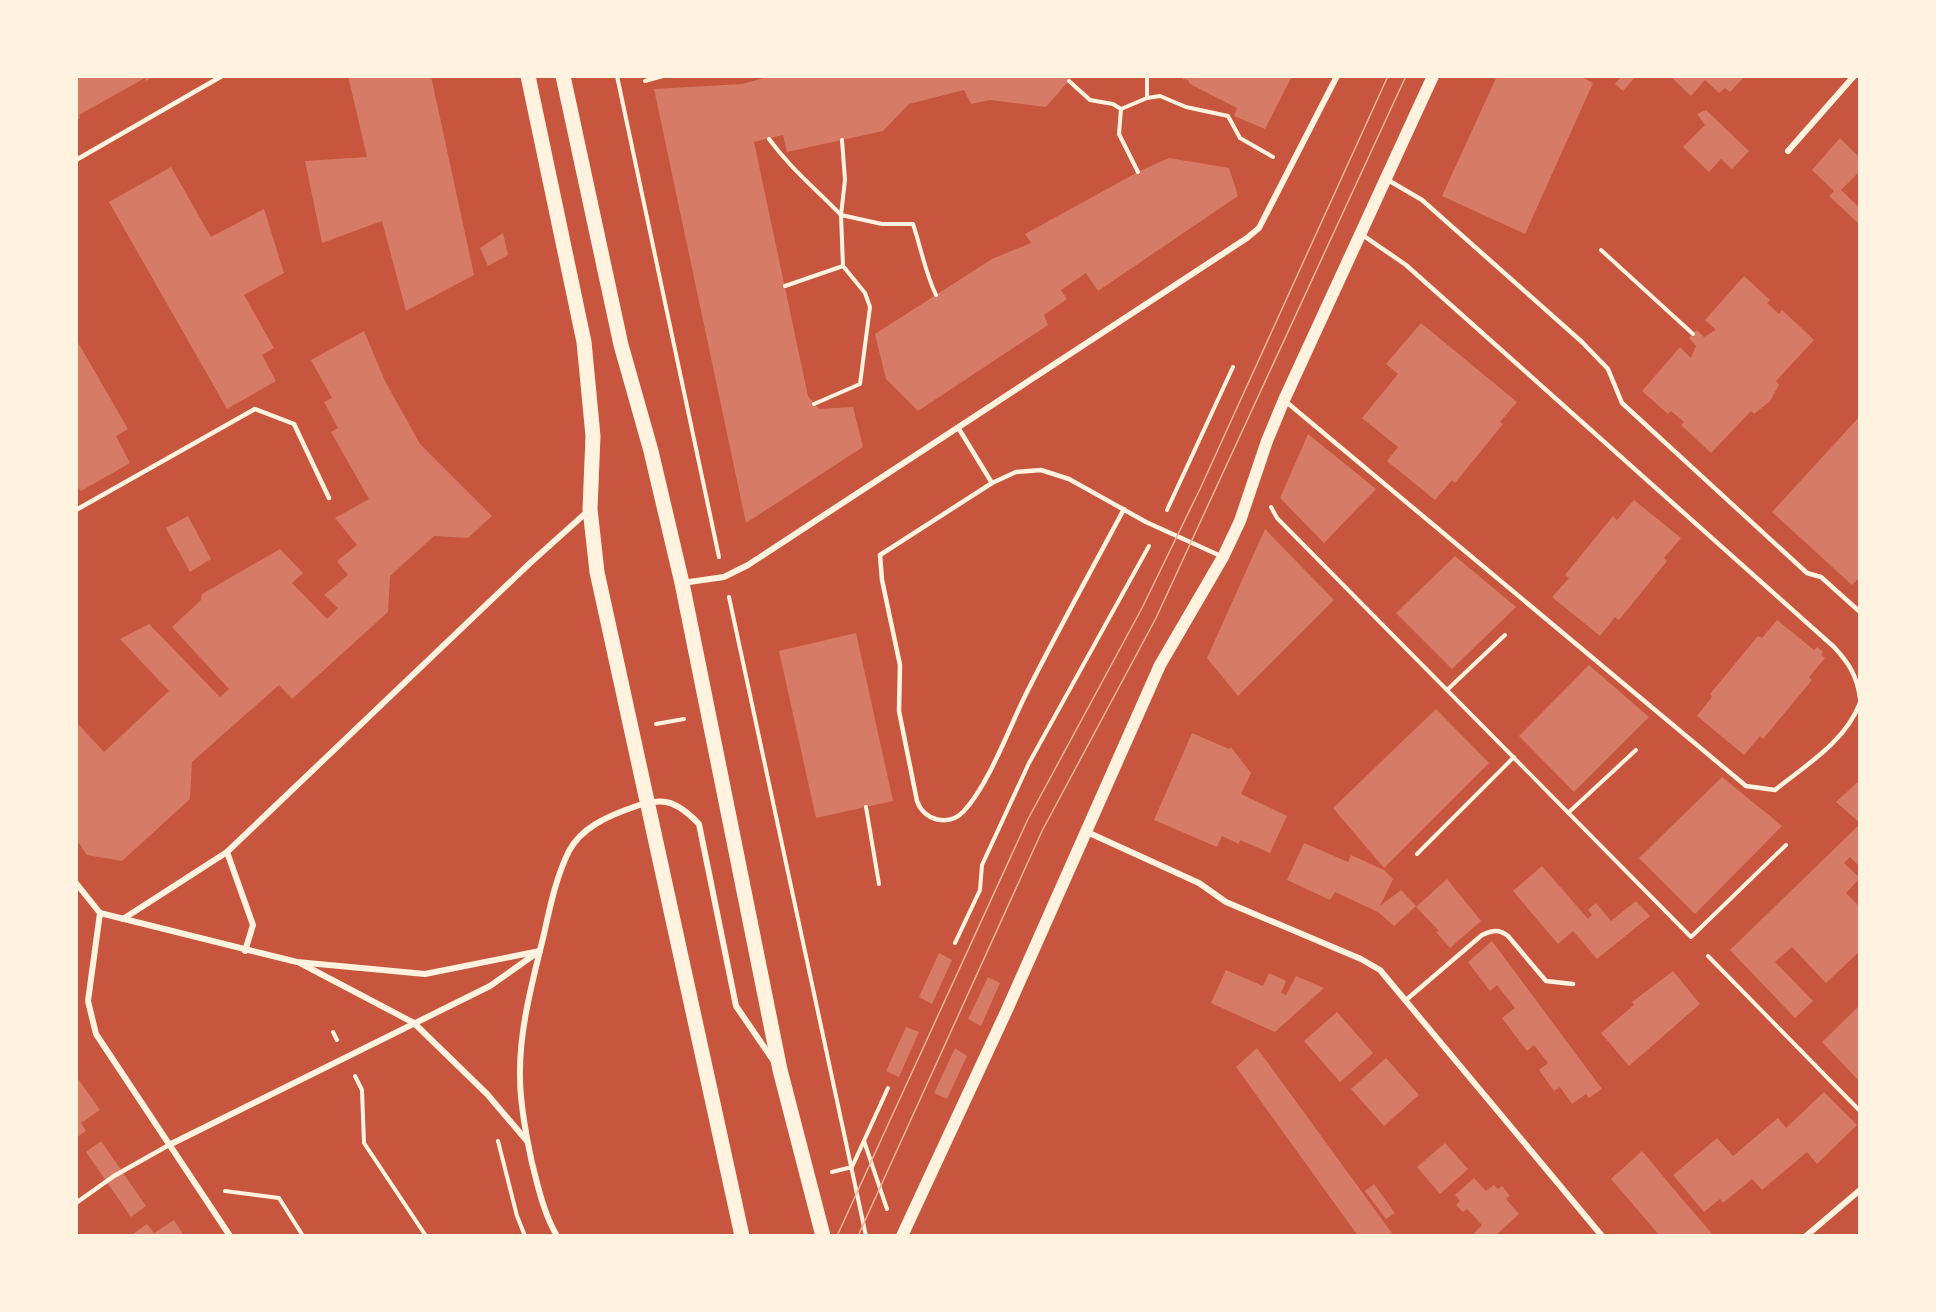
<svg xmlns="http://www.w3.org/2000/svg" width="1936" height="1312" font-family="'Public Sans',sans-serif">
<rect width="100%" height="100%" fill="#c8553d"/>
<g fill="#d67c66">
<polygon points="76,76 154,76 146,81 145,78 79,115 80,118 76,120"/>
<polygon points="348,76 431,76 474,275 406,311 382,221 322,243 305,161 367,157"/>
<polygon points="771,76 1073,76 1046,107 990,100 971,104 964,90 909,104 883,131 787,152 783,135 754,142 808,396 819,409 853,407 863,447 746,523 654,89 742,84"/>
<polygon points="1182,76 1292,76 1265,129 1234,116 1237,108 1190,84 1188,80 1182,79"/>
<polygon points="1497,76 1580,76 1593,83 1525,234 1442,196"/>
<polygon points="1622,76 1636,76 1623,91 1615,84"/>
<polygon points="1670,76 1745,76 1730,92 1725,88 1719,93 1705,80 1691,96"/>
<polygon points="1706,110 1749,151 1732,169 1721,159 1709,172 1683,147 1705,125 1697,114"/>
<polygon points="1840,138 1860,158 1860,171 1841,190 1860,208 1860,225 1829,196 1834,191 1812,170"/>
<polygon points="1169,158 1229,168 1238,196 1098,291 1086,273 1061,290 1067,299 1044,315 1048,325 918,411 886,379 875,334 992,259 1031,243 1025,234 1138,172"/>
<polygon points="171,167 211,237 264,209 284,273 244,295 274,348 262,355 276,381 227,409 109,202"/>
<polygon points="503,233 508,255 488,266 480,248"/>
<polygon points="1744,276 1770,300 1767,303 1779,314 1782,310 1814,340 1776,381 1779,385 1770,401 1754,414 1751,411 1711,453 1681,425 1684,422 1671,411 1668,414 1642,391 1680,347 1691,358 1696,346 1689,338 1697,330 1704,337 1716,330 1705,320"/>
<polygon points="1421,323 1517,402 1500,422 1503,424 1455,483 1452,480 1435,500 1387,461 1398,447 1362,418 1398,374 1386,364"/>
<polygon points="364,331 385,381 420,444 492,516 468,538 434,536 390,576 388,612 292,699 279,685 192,762 190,799 122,861 87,855 76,839 76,722 104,752 169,691 120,639 149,624 220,697 229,689 172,627 201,600 202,594 280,549 303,573 292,583 327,619 338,608 324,595 348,575 337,561 357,545 335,518 369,499 331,432 338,428 324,402 332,398 311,360"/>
<polygon points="76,339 128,429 116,436 130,463 81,491 76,484"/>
<polygon points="1860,416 1860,577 1852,585 1772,512"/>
<polygon points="1308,434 1376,489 1324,543 1280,498"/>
<polygon points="1634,500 1681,538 1664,558 1667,561 1619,620 1615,617 1600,636 1552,597 1569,578 1565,575 1613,516 1617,520"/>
<polygon points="188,516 211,559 190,572 166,528"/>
<polygon points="1265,529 1334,600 1238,696 1207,658"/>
<polygon points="1455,556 1516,607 1452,669 1396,613"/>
<polygon points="1777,620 1814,650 1817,647 1823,652 1821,655 1825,658 1809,677 1812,680 1763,739 1760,736 1744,755 1697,716 1712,697 1710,694 1758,636 1762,638"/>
<polygon points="856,633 893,801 816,818 779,651"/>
<polygon points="1589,665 1649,717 1574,792 1519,736"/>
<polygon points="1436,709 1489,763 1384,868 1333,808"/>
<polygon points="1192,733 1229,749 1231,747 1251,773 1241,794 1287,816 1270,853 1240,840 1239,844 1222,836 1217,847 1154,820"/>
<polygon points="1722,777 1782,826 1695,914 1639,858"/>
<polygon points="1860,780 1860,823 1836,802"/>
<polygon points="1860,824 1860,867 1850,857 1844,863 1860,878 1846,893 1860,907 1860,951 1826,983 1792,947 1775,962 1813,1001 1795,1018 1730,950"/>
<polygon points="1304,843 1348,862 1351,855 1384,870 1393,879 1380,906 1401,890 1416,906 1394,926 1378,912 1335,892 1330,900 1287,880"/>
<polygon points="1542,866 1588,919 1592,915 1588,910 1596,903 1611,921 1636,901 1650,916 1597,959 1573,931 1558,944 1513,891"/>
<polygon points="1447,879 1481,921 1450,948 1436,932 1439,931 1416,907"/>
<polygon points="1492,941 1602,1089 1589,1098 1586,1094 1572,1104 1560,1087 1554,1091 1539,1070 1548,1063 1534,1045 1527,1051 1502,1018 1515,1008 1497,985 1490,991 1468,962"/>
<polygon points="939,953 952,960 932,1004 919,997"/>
<polygon points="1226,970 1263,986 1269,973 1286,981 1281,993 1286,995 1296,976 1324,988 1275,1032 1211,1003"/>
<polygon points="1673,971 1700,1004 1629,1066 1601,1033 1634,1005 1632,1002"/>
<polygon points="988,977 1000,983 981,1026 968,1019"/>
<polygon points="1860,1005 1860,1082 1822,1042"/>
<polygon points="1337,1012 1373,1053 1340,1082 1304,1041"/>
<polygon points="906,1027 919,1032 899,1077 886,1071"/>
<polygon points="955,1048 967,1056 947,1099 934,1093"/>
<polygon points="1257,1048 1394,1236 1358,1236 1236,1067"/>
<polygon points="1386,1058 1419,1095 1384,1126 1351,1089"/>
<polygon points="76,1076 100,1110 81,1123 86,1131 76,1138"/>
<polygon points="1824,1092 1857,1125 1817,1164 1807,1152 1762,1190 1752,1179 1723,1203 1720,1199 1704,1212 1673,1175 1717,1138 1733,1156 1778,1118 1786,1128"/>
<polygon points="101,1141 146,1206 131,1217 86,1152"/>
<polygon points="1445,1143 1468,1169 1440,1194 1417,1167"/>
<polygon points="1642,1151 1683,1200 1714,1236 1660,1236 1611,1179"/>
<polygon points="1474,1178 1486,1191 1494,1185 1498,1189 1502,1186 1510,1196 1506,1199 1519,1214 1495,1236 1477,1236 1474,1233 1482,1225 1467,1209 1463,1212 1456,1205 1460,1201 1455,1195"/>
<polygon points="1374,1184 1395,1213 1386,1219 1365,1191"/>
<polygon points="174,1220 184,1236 130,1236 147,1224 154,1233"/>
</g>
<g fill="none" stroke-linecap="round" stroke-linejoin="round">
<g stroke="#fff3e0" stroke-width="4">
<polyline points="617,76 719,557"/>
<polyline points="645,81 663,76"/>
<polyline points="1069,81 1090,100 1113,104 1121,109 1147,98 1147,76"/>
<polyline points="1147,98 1160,96 1186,107 1228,116 1240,138 1273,157"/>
<polyline points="1121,109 1119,134 1138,172"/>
<path d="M 769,139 C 791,169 815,188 841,215 L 843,266 L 785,286"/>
<path d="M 842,140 L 845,180 L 841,215 L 882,224 L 913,224 C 921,248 925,272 936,295"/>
<polyline points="1601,250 1693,334"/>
<polyline points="814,404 860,384 870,307 865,293 843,266"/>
<polyline points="1271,507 1277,518 1691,937 1786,845"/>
<polyline points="1167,510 1233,367"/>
<polyline points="729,597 866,1236"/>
<polyline points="1447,690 1505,635"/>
<polyline points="656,724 684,719"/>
<polyline points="866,807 879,884"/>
<polyline points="1568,813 1636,750"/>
<polyline points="1417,854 1514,757"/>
<polyline points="955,943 980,890 982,865 1029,763 1149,546"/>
<polyline points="1708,956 1860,1111"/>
<polyline points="333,1032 337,1040"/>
<polyline points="355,1076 362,1090 364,1143 426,1236"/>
<polyline points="498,1141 517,1216 525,1236"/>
<polyline points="864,1141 887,1209"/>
<polyline points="832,1172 852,1167 888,1088"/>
<polyline points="225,1191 279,1198 303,1236"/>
</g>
<g stroke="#fff3e0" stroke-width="4.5">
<polyline points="76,160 222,76"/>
<polyline points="1388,180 1422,200 1582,342 1608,369 1622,403 1807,573 1821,577 1860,612"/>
<path d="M 1361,234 L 1406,265 L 1834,647 C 1849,663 1857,676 1860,698"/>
<path d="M 1284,400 L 1746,786 L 1775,790 C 1806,765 1845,742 1860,703"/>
<polyline points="959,429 992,483 1016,472 1041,470 1069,479 1146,522 1223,557"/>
<path d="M 992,483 L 880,555 L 882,580 L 900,665 L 899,711 L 917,801 C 924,821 949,827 964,811 C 989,784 1009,728 1026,694 C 1057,632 1091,571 1124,509"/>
<polyline points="76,510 255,409 294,424 329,498"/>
<path d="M 1406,1000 L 1482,935 C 1493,930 1499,929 1508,936 L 1546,981 L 1573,984"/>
<polyline points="76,1203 114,1176 169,1145"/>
</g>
<g stroke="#fff3e0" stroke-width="6">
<polyline points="1788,151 1854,76"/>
<polyline points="682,583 724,577 748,565 1247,238 1259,228 1337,76"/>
<polyline points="1087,832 1199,883 1226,902 1361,959 1380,970 1602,1236"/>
<polyline points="227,852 253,925 245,951"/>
<polyline points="76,883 100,913 297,962 425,974 540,951"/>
<polyline points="100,913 88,1001 96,1034 230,1236"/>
<polyline points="123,919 227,852 529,564 588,511"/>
<polyline points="300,963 414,1023 487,1094 527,1141"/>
<polyline points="169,1145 490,986 538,952"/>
<path d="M 557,1236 C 544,1214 538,1187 532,1163 C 526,1135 520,1105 520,1077 C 519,1029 533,980 544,934 C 550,907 556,877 569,851 C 581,828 608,816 631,808 C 662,796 676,800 699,824 L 736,1006 L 773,1060"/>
<polyline points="1806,1236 1860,1190"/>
</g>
<polyline stroke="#fff3e0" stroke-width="12" points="902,1236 1006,1012 1160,665 1223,557 1240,521 1267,441 1284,400 1433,76"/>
<g stroke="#fff3e0" stroke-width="15">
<polyline points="528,76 584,342 593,436 590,509 597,572 742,1236"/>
<polyline points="563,76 621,345 651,451 682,583 780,1070 823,1236"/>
</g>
<g stroke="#e9b49f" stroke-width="1.5">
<polyline points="837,1236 1028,819 1142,608 1200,489 1388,76"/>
<polyline points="858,1236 1042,831 1156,618 1406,76"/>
</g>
</g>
<rect width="1936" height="1312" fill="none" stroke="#fff3e0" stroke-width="156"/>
</svg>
